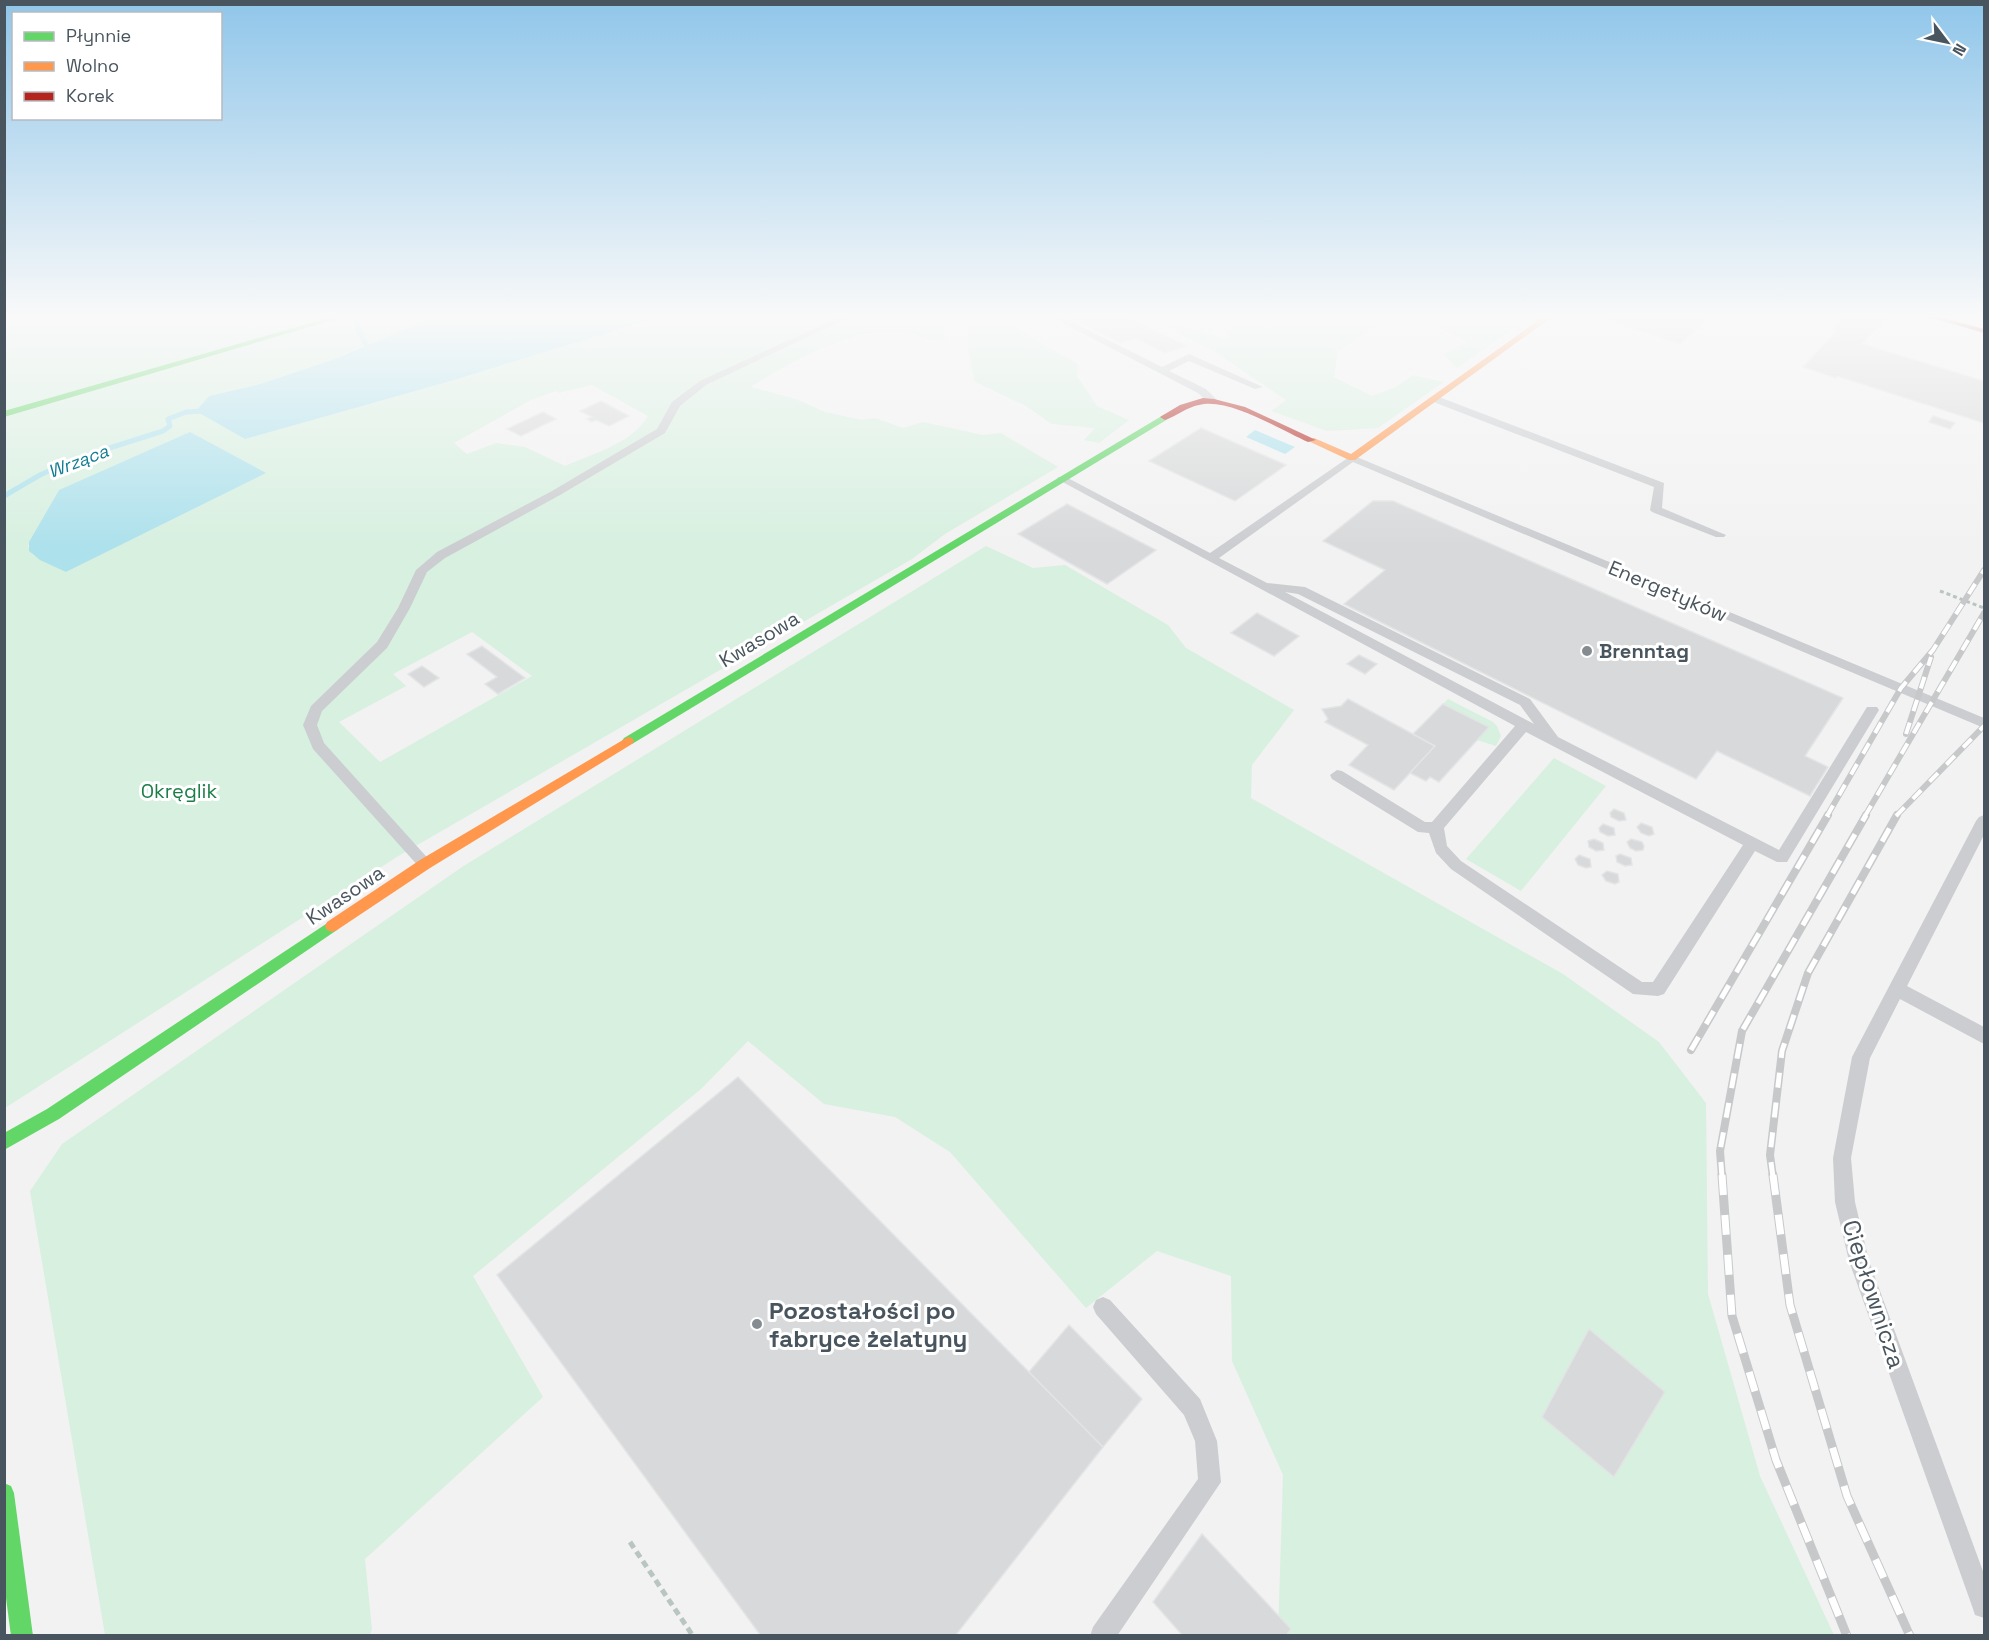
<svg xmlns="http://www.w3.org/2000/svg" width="1989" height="1640" font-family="'Space Grotesk',sans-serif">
<rect width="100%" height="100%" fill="#f2f2f2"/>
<g fill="#d7f0e0" fill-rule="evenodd">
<path d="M 4,317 L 429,317 L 429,319 L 335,359 L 260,384 L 209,396 L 197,410 L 245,439 L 451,381 L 658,317 L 943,317 L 945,340 C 927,344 913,331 896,331 C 847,331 791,361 751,387 L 796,399 L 825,412 L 862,420 L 875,418 L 903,428 L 923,422 L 983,435 L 1001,433 L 1058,467 L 945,534 L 912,559 L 400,855 L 5,1108 ZM 592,385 L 648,416 C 633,443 592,454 565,466 L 525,447 L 496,443 L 467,454 L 454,443 L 531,400 L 556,391 L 559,393 ZM 265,473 L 66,572 L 33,555 L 28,546 L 59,490 ZM 472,632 L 532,676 L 380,762 L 339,722 L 406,686 L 393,674 Z"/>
<polygon points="967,317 981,317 987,320 996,317 1078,364 1077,376 1097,406 1129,420 1099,443 1084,440 1095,428 1052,424 1026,406 975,382 968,350"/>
<path d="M 1144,317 L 1226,338 L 1230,327 L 1202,317 L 1510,317 L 1518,326 L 1457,368 L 1443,354 L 1467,342 C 1445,327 1408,319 1382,326 C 1367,330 1351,344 1338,351 L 1334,377 L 1372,396 L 1396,387 L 1413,375 L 1444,382 L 1378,428 L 1327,431 L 1271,411 L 1286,400 L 1212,350 Z"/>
<polygon points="986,546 1033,568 1065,565 1168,625 1186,648 1294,710 1252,765 1251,798 1563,974 1659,1042 1706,1103 1708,1294 1760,1476 1834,1635 1278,1635 1283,1475 1232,1361 1231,1276 1157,1251 1086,1308 950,1152 895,1117 824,1104 748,1041 701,1089 473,1276 543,1397 365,1559 372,1629 370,1635 105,1635 30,1191 62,1144 462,867"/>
<polygon points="1448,699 1493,722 1497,726 1501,736 1496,746 1477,740 1488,727 1443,704"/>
<polygon points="1554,758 1606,786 1521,891 1466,859"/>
</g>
<g fill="#ade1ec">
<polygon points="429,317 658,317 451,381 245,439 196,411 209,396 260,384 335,359 429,319"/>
<polygon points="1255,430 1295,447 1285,454 1246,437"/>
<polygon points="190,432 266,473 66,572 40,560 29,551 29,542 59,490"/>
</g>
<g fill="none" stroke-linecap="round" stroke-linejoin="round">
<g stroke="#ade1ec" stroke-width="5">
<polyline points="353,317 370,353"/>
<polyline points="4,496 40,475 78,458 163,431 170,426 168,419 186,412 204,411"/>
</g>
</g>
<g fill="#d8d9da" stroke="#e3e4e5" stroke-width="1.5">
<polygon points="1069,317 1127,317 1187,346 1165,353 1135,338 1121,343"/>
<polygon points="1607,317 1711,317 1680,344 1604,319"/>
<polygon points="1845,317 1888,317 1862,344 1984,381 1984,423 1837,376 1836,378 1803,367 1837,331 1833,329"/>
<polygon points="601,401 629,416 609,426 596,420 592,422 587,419 592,417 580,411"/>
<polygon points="543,412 556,419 521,436 507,429"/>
<polygon points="1933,416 1955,423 1950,429 1929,422"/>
<polygon points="1201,428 1286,465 1235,501 1149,461"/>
<polygon points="1373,501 1393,501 1843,698 1805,756 1828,767 1810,796 1717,751 1696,779 1344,604 1385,570 1323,541"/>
<polygon points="1067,504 1156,550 1107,584 1018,534"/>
<polygon points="1257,613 1299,636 1274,656 1231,633"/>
<polygon points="482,646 525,678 498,694 485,684 497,677 467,654"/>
<polygon points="1359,655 1377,664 1365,674 1347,664"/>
<polygon points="422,666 439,678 424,687 408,674"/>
<polygon points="1348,699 1435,746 1394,790 1349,765 1368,745 1325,722 1328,719 1322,709 1341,706"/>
<polygon points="1443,704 1489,727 1439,782 1430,777 1426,781 1410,773 1435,746 1413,734"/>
<polygon points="1614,809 1624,813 1626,820 1619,821 1611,817 1610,813"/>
<polygon points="1641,823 1652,827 1654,834 1649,836 1641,833 1637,827"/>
<polygon points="1603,824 1614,828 1615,835 1608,836 1600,832 1599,828"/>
<polygon points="1594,839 1603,843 1604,850 1596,851 1589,847 1588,841"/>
<polygon points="1631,839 1642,842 1644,846 1643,850 1636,851 1630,848 1627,842"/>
<polygon points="1620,854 1631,858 1632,865 1625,866 1617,862 1616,856"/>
<polygon points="1579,855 1590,859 1591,867 1586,868 1578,865 1575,859"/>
<polygon points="1607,871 1618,874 1619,882 1615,884 1606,881 1602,875"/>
<polygon points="738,1077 1103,1447 955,1636 761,1636 497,1275"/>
<polygon points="1069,1325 1142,1399 1103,1447 1029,1372"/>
<polygon points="1589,1329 1665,1392 1614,1477 1542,1417"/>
<polygon points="1202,1534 1291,1629 1286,1636 1183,1636 1153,1602"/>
</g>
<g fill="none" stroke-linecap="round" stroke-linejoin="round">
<polyline stroke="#b9c5c1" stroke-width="3" stroke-dasharray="4 3" stroke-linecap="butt" points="1940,591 1984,608"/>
<polyline stroke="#b9c5c1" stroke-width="5" stroke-dasharray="7 4.5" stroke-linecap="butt" points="630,1542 693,1636"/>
<g fill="#cbcdd0" fill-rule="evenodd">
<polygon points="839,317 850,317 706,385 680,406 665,433 560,495 445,558 427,572 410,608 387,648 322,711 317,725 324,743 433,864 430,868 420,868 313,749 303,725 311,706 377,642 398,608 416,570 437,552 552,491 657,429 672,402 700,381"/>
<polygon points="1051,317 1062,317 1162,367 1189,354 1263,387 1255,389 1189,361 1169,371 1206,389 1218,401 1209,403 1198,393"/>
<polygon points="1431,397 1439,397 1664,483 1662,508 1726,535 1724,537 1716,537 1652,512 1650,510 1654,487 1431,401"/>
<path d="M 1352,455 L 1984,718 L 1984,728 L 1353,462 L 1219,558 L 1267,583 L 1305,587 L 1530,699 L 1558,737 L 1779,850 L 1867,707 L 1877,707 L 1879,710 L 1787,862 L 1777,862 L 1755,851 L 1664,994 L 1658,996 L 1633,994 L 1451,869 L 1436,853 L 1429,833 L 1418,832 L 1332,779 L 1330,775 L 1337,770 L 1342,771 L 1425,822 L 1432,822 L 1515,726 L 1057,479 L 1058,477 L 1066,477 L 1210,553 ZM 1285,592 L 1298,594 L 1520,705 L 1534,724 ZM 1526,732 L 1743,845 L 1653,982 L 1642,982 L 1461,861 L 1447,846 L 1444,828 Z"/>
<polygon points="1984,815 1984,835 1907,986 1984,1027 1984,1044 1900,999 1870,1058 1851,1158 1855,1202 1869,1261 1984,1574 1984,1618 1975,1615 1972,1606 1849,1261 1835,1202 1833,1158 1852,1057 1976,821 1979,817"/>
<polygon points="1103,1297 1110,1300 1200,1399 1217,1441 1221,1482 1117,1636 1090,1636 1093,1627 1198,1479 1195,1441 1184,1415 1096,1314 1093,1307 1096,1300"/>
</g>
<g fill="#63d668" fill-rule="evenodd">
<polygon points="332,317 343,317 4,417 4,411"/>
<polygon points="1165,414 1170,417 1168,419 632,744 624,744 622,741 624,738"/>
<polygon points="332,920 337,922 339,926 337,930 59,1119 4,1150 4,1133 47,1109"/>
<polygon points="4,1483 11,1486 14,1493 33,1636 11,1636 4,1583"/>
</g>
<g fill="#ff974d" fill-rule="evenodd">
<polygon points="1543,317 1552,317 1355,460 1349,460 1306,440 1314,438 1351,454"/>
<polygon points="628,737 632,738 634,741 632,744 430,868 337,930 332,932 327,930 325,926 327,922 420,860"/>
</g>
<g fill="#b3261e" fill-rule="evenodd">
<polygon points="1929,317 1940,317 1984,329 1984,333"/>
<path d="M 1203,398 L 1214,399 L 1245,407 L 1316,440 L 1308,442 C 1280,430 1229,397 1199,405 C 1187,407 1177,416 1165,420 L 1160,417 L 1180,405 Z"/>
</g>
<g stroke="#c6c8ca" stroke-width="6">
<g id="rail-far2">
<polyline points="1906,734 1931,657"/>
<polyline points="1827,816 1901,688 1933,650 1984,570"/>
<polyline points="1865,816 1984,613"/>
<polyline points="1896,816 1984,726"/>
</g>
</g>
<g stroke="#c6c8ca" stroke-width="8">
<g id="rail-far1">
<polyline points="1691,1050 1828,815"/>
<polyline points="1722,1177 1720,1151 1742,1031 1866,815"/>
<polyline points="1773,1177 1770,1155 1782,1051 1808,973 1897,815"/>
</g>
</g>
<g stroke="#c6c8ca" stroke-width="9">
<g id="rail">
<polyline points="1722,1175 1732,1316 1776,1460 1847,1636"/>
<polyline points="1773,1175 1790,1305 1847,1496 1910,1636"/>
</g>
</g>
<use href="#rail-far2" stroke="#fff" stroke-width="4" stroke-dasharray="12" stroke-linecap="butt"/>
<use href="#rail-far1" stroke="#fff" stroke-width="5" stroke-dasharray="15" stroke-linecap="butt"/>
<use href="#rail" stroke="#fff" stroke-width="7" stroke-dasharray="20" stroke-linecap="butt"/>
</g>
<linearGradient id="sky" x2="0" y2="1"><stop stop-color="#90c6ea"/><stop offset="0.58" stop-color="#f9f9f9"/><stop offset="1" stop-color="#f9f9f9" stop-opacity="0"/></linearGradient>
<rect width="1989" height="546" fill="url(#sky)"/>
<g fill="#848c92" stroke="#fff" stroke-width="2">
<circle cx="1587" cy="651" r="6"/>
<circle cx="757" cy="1324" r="6"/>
</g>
<g text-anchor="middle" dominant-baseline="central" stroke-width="6" stroke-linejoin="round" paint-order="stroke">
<g font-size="18" font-style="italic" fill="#117c91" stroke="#fff">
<text transform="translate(78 461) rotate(-21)">Wrząca</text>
</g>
<g font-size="20" fill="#49555e" stroke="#fff">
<text transform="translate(1668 591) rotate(23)">Energetyków</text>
<text transform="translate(759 639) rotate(-31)">Kwasowa</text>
<text transform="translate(345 895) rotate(-34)">Kwasowa</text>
</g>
<g font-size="20" font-weight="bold" fill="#49555e" stroke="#fff" text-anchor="start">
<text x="1599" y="651">Brenntag</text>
</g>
<g font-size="20" fill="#1b7e48" stroke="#fff">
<text x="179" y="791">Okręglik</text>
</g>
<g font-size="24" fill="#49555e" stroke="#fff">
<text transform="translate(1874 1294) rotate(72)">Ciepłownicza</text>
</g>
<g font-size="24" font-weight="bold" fill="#49555e" stroke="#fff" text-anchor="start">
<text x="769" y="1310">Pozostałości po<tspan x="769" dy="28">fabryce żelatyny</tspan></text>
</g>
</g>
<rect width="1989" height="1640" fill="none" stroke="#49555e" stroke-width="12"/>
<rect x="12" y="12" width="210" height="108" fill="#ffffff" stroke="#b6bbbf" stroke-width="1.5"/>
<rect x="24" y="32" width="30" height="9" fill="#63d668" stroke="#b6bbbf" stroke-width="1.5"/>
<text x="66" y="42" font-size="18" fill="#49555e">Płynnie</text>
<rect x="24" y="62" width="30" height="9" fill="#ff974d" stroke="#b6bbbf" stroke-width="1.5"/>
<text x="66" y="72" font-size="18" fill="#49555e">Wolno</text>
<rect x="24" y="92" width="30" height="9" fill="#b3261e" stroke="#b6bbbf" stroke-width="1.5"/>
<text x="66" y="102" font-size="18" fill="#49555e">Korek</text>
<g transform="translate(1947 42) rotate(122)" stroke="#ffffff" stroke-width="4.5" paint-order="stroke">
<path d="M0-4.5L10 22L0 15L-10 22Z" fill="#49555e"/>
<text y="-9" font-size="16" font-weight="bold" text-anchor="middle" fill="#49555e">N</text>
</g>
</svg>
